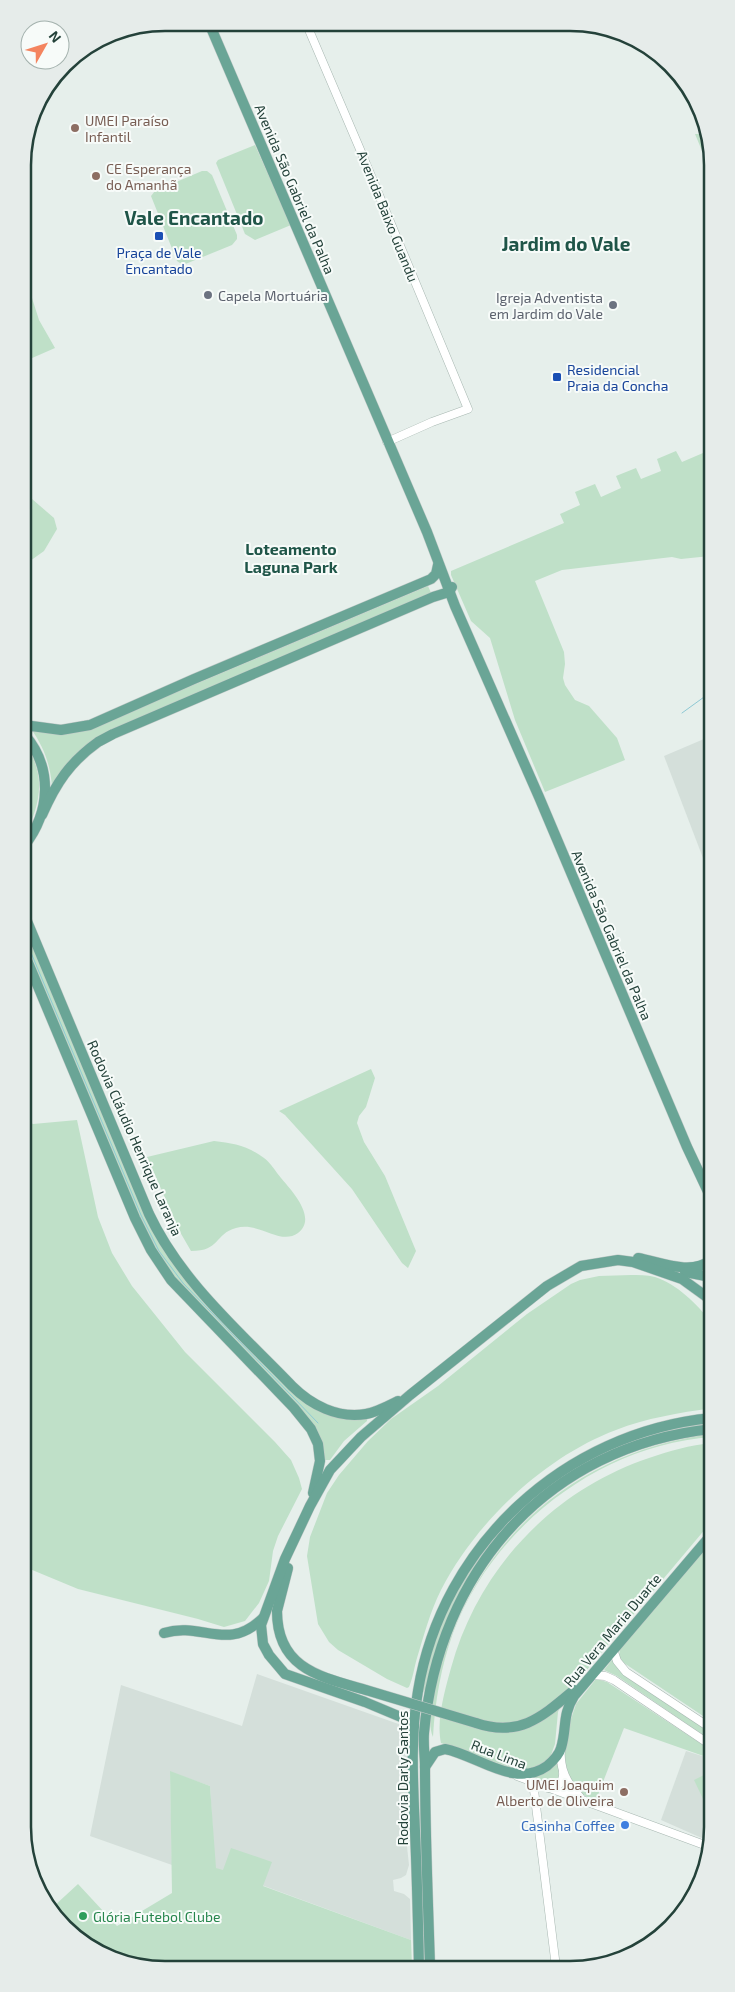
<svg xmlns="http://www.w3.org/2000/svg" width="735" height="1992" font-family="'Exo 2',sans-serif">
<rect width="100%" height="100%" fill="#e6efeb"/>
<g fill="#d4dfda">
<polygon points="711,736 711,879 664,756"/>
<polygon points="257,1674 407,1727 408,1818 405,1828 409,1865 406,1875 401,1878 393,1880 394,1891 404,1894 410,1899 411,1940 215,1868 210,1786 170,1772 172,1865 90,1836 121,1685 242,1726"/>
<polygon points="686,1751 712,1759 712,1814 704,1839 661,1820"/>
</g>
<g fill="#bfe0c8">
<polygon points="695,134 701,134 710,138 710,170"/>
<polygon points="255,145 291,225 255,240 245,234 216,163 218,160"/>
<polygon points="202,171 207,171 212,175 237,235 237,239 232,245 183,265 177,261 151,196 155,191"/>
<polygon points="23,296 32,298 39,320 55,348 23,362"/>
<polygon points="710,450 710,556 681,559 672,557 562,570 535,581 564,652 565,664 563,678 565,685 575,700 589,706 617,738 625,760 545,792 515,720 490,638 471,621 451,575 451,571 564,523 560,514 580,505 575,492 595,484 601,497 621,488 616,476 636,468 641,479 661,471 657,459 676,451 682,462"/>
<polygon points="32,499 54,518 57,529 44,551 23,566 23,501"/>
<path d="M 428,586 L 432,595 L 94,739 C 76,752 64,767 52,786 C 50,764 44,747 31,729 L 65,734 L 89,729 Z"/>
<path d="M 24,742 C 47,775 41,803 24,837 Z"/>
<polygon points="24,924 158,1239 305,1402 367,1418 367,1421 344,1441 330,1460 325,1460 321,1445 163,1264 133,1205 24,945"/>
<polygon points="371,1069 375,1078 366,1107 359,1116 357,1123 364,1142 385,1176 416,1251 408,1268 402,1263 352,1189 285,1115 279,1111"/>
<polygon points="25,1120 33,1124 77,1120 98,1217 112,1253 132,1286 185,1352 275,1442 291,1460 299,1478 302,1489 278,1536 273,1551 269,1581 259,1603 245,1621 224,1627 198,1619 78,1589 25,1567"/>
<path d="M 214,1141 C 233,1143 248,1146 264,1158 C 270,1162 276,1172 281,1178 C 291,1190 318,1218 298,1233 C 280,1246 259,1221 236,1228 C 214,1234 221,1251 191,1251 L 180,1232 L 147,1157 Z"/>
<path d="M 631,1275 C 638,1275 647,1275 655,1277 C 677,1284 697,1304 711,1322 L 712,1408 C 679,1413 646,1418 616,1430 C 544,1457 476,1522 441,1590 C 430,1612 424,1635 417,1658 C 414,1668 413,1678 409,1687 L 407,1688 L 387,1679 L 338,1650 L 329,1642 L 318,1624 L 307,1556 L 310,1537 L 327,1493 L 339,1475 L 368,1441 L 391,1419 L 438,1386 L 527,1314 L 571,1284 L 580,1280 L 599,1276 Z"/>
<polygon points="712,1421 712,1426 617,1449 503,1531 479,1561 453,1606 434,1654 426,1688 421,1696 426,1665 454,1592 499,1528 569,1469 640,1436"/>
<path d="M 712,1434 L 712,1437 C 599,1445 492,1528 453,1633 C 441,1667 435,1701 433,1737 C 425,1720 436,1681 442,1663 C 480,1535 579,1451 712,1434 Z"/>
<path d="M 712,1443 L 712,1521 L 564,1697 L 558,1712 L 555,1744 L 551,1755 L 546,1762 L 537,1768 L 517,1770 L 441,1743 C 436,1720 445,1690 451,1668 C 478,1570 551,1491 649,1458 C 669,1451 690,1445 712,1443 Z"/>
<polygon points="712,1541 712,1722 624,1663 619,1657 620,1649"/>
<polygon points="612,1660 621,1672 712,1733 712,1741 617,1676 604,1670"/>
<path d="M 596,1679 L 607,1682 L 712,1751 L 712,1759 L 624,1728 L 596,1800 C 557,1791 565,1748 567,1719 L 571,1719 L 576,1704 Z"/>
<polygon points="558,1760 559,1780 552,1785 531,1776"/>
<polygon points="170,1771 210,1786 216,1868 223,1870 231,1848 272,1862 263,1886 411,1940 412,1967 138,1967 65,1928 53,1907 78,1884 117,1926 172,1893"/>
<polygon points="708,1773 712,1781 712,1797 704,1801 694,1780"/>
</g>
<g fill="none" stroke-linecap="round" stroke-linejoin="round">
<g stroke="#8ec9d4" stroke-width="1">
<polyline points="682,713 711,692"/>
<polyline points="24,936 141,1215 159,1251 183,1283 318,1423"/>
</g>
<g stroke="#a8b8b2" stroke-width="9">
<g id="minor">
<polyline points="306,23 359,147 468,409 432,422 387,442"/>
<polyline points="613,1649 617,1661 626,1672 712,1729"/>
<polyline points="592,1675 605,1676 614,1680 712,1746"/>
<path d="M 561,1749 C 559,1768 567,1784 580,1797"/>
<polyline points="517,1776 710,1847"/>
<polyline points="533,1782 556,1967"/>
<path d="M 548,1788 C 558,1788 564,1782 563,1772"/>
</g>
</g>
<g stroke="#c2cac8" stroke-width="11">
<g id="major">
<polyline points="209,23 427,532 455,606 539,797 687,1147 711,1198"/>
<polyline points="24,725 61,730 90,725 194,679 431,579 436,574 438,565"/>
<path d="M 24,734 C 53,767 51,812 24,846"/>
<path d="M 42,815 C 56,783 70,762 98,742 L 113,734 L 433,597 L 449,592 L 452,587"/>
<path d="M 24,914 L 149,1214 C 181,1282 241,1333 292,1386 C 311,1405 338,1419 366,1414 C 377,1412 388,1406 398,1401"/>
<polyline points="24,953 135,1218 151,1250 171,1280 294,1408 311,1429 318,1444 320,1461 313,1493"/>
<path d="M 638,1258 C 660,1262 691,1276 711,1260"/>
<polyline points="685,1272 711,1277"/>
<path d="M 288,1568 L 277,1611 C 277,1669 321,1677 366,1690"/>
<path d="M 164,1633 C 202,1621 227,1653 263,1618"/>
<path d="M 476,1723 C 520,1738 543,1716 574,1690"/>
<polyline points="414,1726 408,1720 365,1702 285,1674 269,1655 263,1644 261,1625 285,1559 310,1506 330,1470 361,1437 410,1395 547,1286 581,1266 618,1260 633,1262 682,1279 711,1300"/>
<path d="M 425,1767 L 435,1752 L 445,1749 C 477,1755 515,1789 547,1766 C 553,1761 559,1755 561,1748 C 567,1729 562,1715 574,1696 L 712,1534"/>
<path d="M 419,1967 C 418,1921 417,1876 415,1831 C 413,1784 410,1737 418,1691 C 442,1545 565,1432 712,1418"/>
<path d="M 430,1967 C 428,1900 425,1834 425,1767 C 425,1756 423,1744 424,1733 C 438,1572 547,1446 712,1429"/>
</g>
</g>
<use href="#minor" stroke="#fff" stroke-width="8"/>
<use href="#major" stroke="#6aa596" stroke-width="10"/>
<g stroke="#c2cac8" stroke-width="11" stroke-linecap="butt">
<polyline id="major-bridge" points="366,1690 476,1723"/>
</g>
<use href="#major-bridge" stroke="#6aa596" stroke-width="10"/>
</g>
<g fill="#8d6e63" stroke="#f7fbf9" stroke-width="2">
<circle cx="75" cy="128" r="5"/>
<circle cx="96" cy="176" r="5"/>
<circle cx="624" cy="1792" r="5"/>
</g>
<g fill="#1a4fb4" stroke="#f7fbf9" stroke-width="2">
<rect x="154" y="231" width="10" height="10" rx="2.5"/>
<rect x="552" y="372" width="10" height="10" rx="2.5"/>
</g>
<g fill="#6b7280" stroke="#f7fbf9" stroke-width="2">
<circle cx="208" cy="295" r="5"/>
<circle cx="613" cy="305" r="5"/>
</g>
<circle fill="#3f7fe0" stroke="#f7fbf9" stroke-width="2" cx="625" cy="1825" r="5"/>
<circle fill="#2e9e5b" stroke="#f7fbf9" stroke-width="2" cx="83" cy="1916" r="5"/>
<g text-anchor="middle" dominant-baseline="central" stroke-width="4" stroke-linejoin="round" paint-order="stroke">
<g font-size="14" fill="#785e54" stroke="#f7fbf9" text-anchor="start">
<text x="85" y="120">UMEI Paraíso<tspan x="85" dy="16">Infantil</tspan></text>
<text x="106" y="168">CE Esperança<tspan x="106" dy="16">do Amanhã</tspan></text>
<text x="614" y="1784" text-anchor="end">UMEI Joaquim<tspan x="614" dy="16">Alberto de Oliveira</tspan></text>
</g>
<g font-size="14" fill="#24423a" stroke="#f7fbf9">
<text transform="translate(295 189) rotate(67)">Avenida São Gabriel da Palha</text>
<text transform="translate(388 216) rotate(68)">Avenida Baixo Guandu</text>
<text transform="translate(612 935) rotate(67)">Avenida São Gabriel da Palha</text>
<text transform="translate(135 1138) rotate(66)">Rodovia Cláudio Henrique Laranja</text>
<text transform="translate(612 1630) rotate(-50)">Rua Vera Maria Duarte</text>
<text transform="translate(499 1754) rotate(21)">Rua Lima</text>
<text transform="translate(402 1778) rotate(-90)">Rodovia Darly Santos</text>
</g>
<g font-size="14" fill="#164399" stroke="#f7fbf9">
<text x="159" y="252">Praça de Vale<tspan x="159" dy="16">Encantado</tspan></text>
<text x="567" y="369" text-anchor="start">Residencial<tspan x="567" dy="16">Praia da Concha</tspan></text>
</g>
<g font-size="14" fill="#5b616d" stroke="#f7fbf9" text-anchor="start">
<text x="218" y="295">Capela Mortuária</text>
<text x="603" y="297" text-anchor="end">Igreja Adventista<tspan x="603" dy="16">em Jardim do Vale</tspan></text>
</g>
<g font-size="14" fill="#366cbe" stroke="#f7fbf9" text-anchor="end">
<text x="615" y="1825">Casinha Coffee</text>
</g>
<g font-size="14" fill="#27864d" stroke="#f7fbf9" text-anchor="start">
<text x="93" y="1916">Glória Futebol Clube</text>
</g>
<g font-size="16" font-weight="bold" fill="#1f5548" stroke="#f7fbf9">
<text x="291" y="548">Loteamento<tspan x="291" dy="18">Laguna Park</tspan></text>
</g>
<g font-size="19" font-weight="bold" fill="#1f5548" stroke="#f7fbf9">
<text x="194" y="217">Vale Encantado</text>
<text x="566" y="243">Jardim do Vale</text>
</g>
</g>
<path d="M0 0H735V1992H0ZM165 31H570A134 134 0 0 1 704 165V1827A134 134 0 0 1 570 1961H165A134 134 0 0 1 31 1827V165A134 134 0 0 1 165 31Z" fill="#e6ecea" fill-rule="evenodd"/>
<path fill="none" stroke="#24423a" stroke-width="2.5" d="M165 31H570A134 134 0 0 1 704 165V1827A134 134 0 0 1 570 1961H165A134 134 0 0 1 31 1827V165A134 134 0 0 1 165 31Z"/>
<g transform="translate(45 45) rotate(51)"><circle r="24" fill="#f7fbf9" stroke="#a3b1ad"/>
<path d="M0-4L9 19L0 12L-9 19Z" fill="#f4845f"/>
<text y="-8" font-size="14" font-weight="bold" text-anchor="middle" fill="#24423a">N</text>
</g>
</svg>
